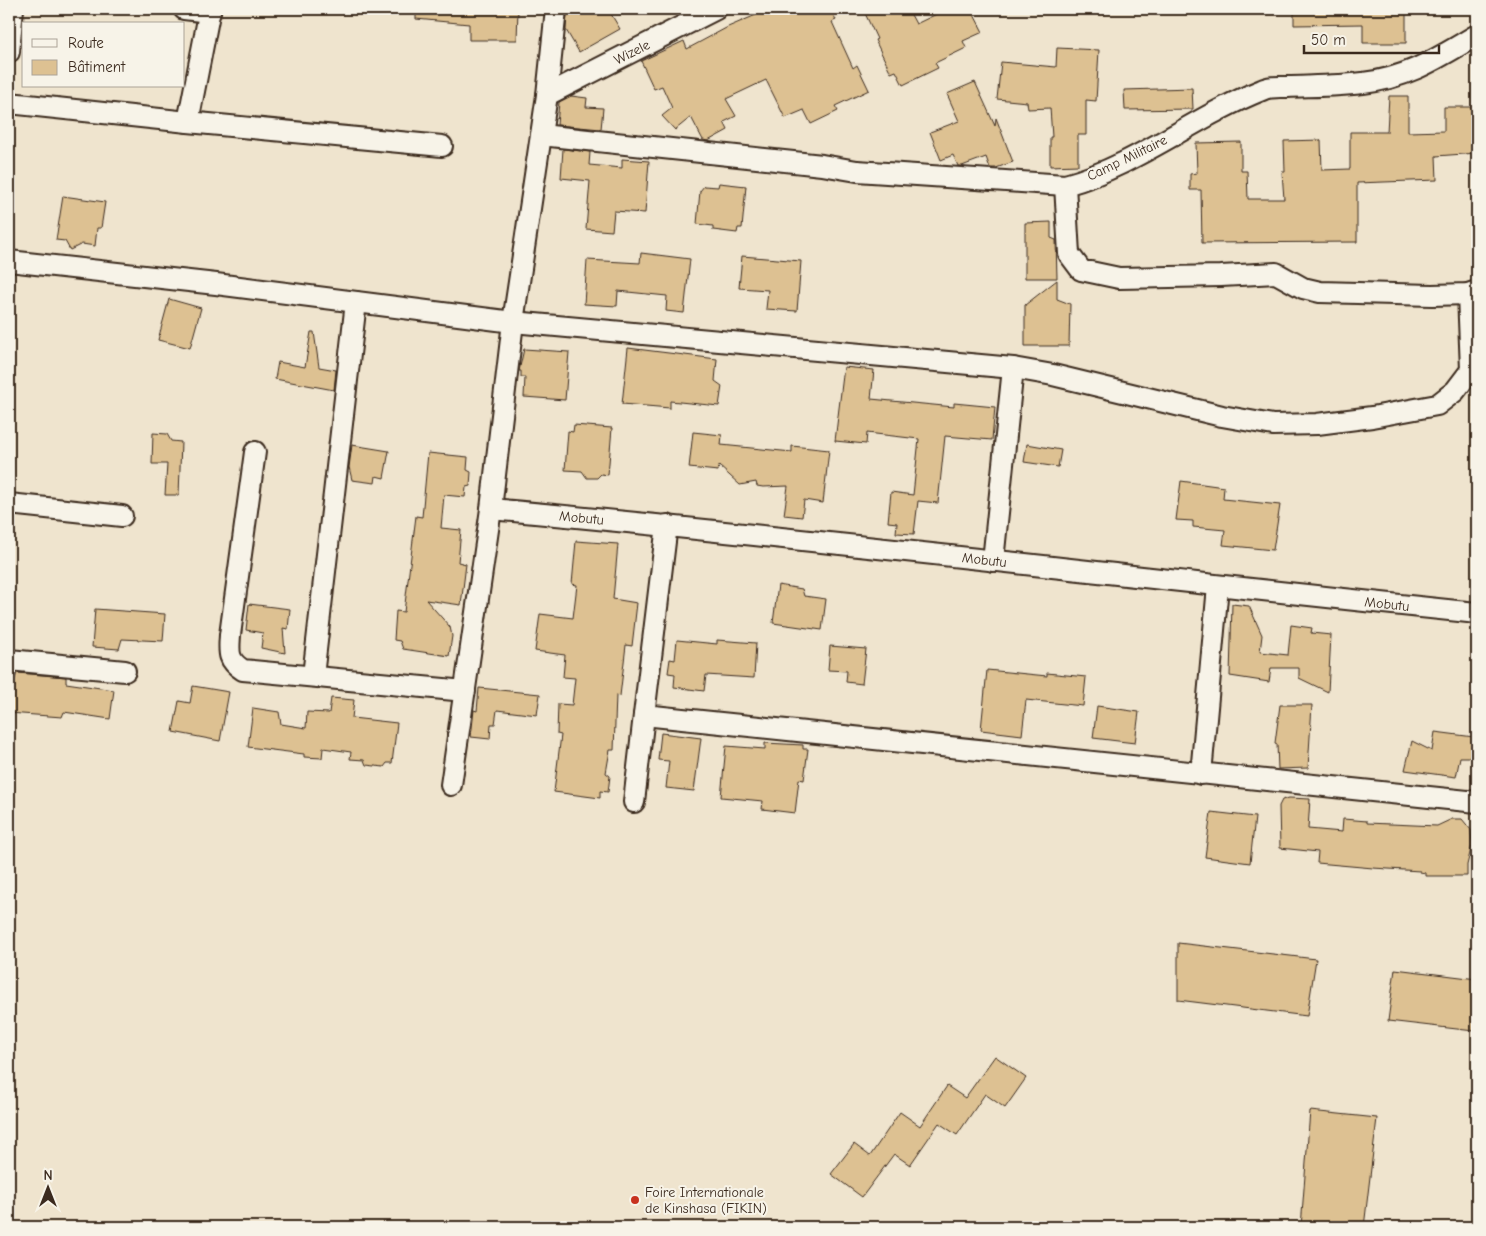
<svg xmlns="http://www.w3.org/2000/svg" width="1486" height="1236" font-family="'Comic Neue',sans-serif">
<rect width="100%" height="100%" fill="#efe4ce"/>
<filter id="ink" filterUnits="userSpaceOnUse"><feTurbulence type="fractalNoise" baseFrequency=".02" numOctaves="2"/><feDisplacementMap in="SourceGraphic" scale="10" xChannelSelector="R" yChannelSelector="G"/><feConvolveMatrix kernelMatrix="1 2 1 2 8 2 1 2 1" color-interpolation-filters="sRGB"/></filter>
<g filter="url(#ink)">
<g fill="#ddc192" stroke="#3b2a1e">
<polygon points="416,9 518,9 517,40 469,40 469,24 416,19"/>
<polygon points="576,9 608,9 620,29 579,52 566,30 567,14"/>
<polygon points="770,9 831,9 836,20 832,22 853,68 857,65 869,90 835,106 838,111 811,124 804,110 785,118 766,80 726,99 736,116 724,122 728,130 708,141 703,140 691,117 675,130 662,116 672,108 662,86 654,89 641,61 684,41 687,49 728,27"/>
<polygon points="863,9 908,9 916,24 947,9 971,9 983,32 963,41 966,48 935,63 938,68 903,85 896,71 891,73 875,40 877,39"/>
<polygon points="1294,9 1406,9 1406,43 1363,43 1363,24 1294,25"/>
<polygon points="1057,48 1099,50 1096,101 1086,100 1086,135 1078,135 1078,165 1050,166 1050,137 1052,137 1050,108 1028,109 1027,102 997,99 1001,62 1056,67"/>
<polygon points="975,82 995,126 996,118 1013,162 996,168 990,168 986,157 962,166 958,166 953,155 941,160 930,132 959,121 947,94"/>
<polygon points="1192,88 1193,109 1125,110 1124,90"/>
<polygon points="571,96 587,98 586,107 603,108 601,129 557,125 559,102"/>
<polygon points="1389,96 1408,96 1408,132 1444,131 1444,107 1477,107 1477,153 1436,156 1437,180 1357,183 1357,242 1202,243 1201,190 1190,190 1190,174 1197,173 1196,143 1241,142 1241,171 1247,171 1248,199 1284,199 1282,172 1285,172 1284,141 1321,140 1322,170 1350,169 1350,132 1387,132"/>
<polygon points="563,149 590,152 589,165 622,168 622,159 649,161 645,213 614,211 612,231 586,229 590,181 561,178"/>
<polygon points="719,183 746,186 742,228 738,228 737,233 713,230 713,226 697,224 700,191 704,186 718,187"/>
<polygon points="63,196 105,202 101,228 97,228 95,246 82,244 70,250 65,241 56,240"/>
<polygon points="1051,222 1051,238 1056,240 1057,278 1025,278 1025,223"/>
<polygon points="641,253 690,259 684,313 666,311 667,296 618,291 617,306 584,304 587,260 640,263"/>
<polygon points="742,256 801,261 797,311 766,309 768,290 739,288"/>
<polygon points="1057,280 1057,299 1070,304 1069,346 1025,346 1025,305"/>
<polygon points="169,299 201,308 190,348 158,340"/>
<polygon points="311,332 314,332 319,367 336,370 334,390 275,379 278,362 305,367"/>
<polygon points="628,348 717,359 715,381 722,386 719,406 670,401 670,408 622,404"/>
<polygon points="524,349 569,352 565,400 524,397 525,377 521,377 521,371 519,371"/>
<polygon points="844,367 874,370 871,399 954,407 954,403 995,407 992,440 945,436 938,503 918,501 914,534 896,533 897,523 888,522 891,492 913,495 919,439 867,433 866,444 835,441"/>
<polygon points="574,425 612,428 608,475 601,474 597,478 587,478 582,471 565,470 568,431 573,432"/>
<polygon points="693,432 722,435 721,445 792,452 792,446 829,450 823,503 804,500 802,517 784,515 788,486 763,487 757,486 756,482 740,485 719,466 718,471 689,468"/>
<polygon points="153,433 167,434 171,441 181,442 179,495 165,495 167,464 152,464"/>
<polygon points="1027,444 1061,450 1058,467 1024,462"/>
<polygon points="352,445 389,451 384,478 376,476 375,483 352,480 349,467"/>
<polygon points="428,453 468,457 467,470 471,472 470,486 466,487 465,497 444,495 441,528 461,530 458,562 466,564 461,605 426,600 450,627 452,636 449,656 403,649 400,641 394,640 396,611 404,612 416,516 422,517"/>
<polygon points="1181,481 1224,487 1223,499 1280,505 1273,550 1223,545 1225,530 1193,527 1193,521 1176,520"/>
<polygon points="576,541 618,544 613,599 637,603 632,646 626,645 620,696 616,695 614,750 610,750 606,773 610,776 608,792 600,791 600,798 554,792 561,735 557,734 558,704 572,705 575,678 563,677 565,655 535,651 540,614 573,618 577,585 572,584"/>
<polygon points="778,585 802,589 804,596 826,599 822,630 773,623"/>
<polygon points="249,604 290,609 288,629 283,628 285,653 261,648 263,633 246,630"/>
<polygon points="1232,604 1249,606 1262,635 1260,652 1288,655 1291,625 1312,628 1311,633 1331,635 1328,692 1299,678 1299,668 1271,668 1269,682 1230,676"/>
<polygon points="95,609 165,614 163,641 122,639 119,649 92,647"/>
<polygon points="677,640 717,644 717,640 756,643 754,678 706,675 704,691 674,687 675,674 668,673 670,659 675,660"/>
<polygon points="830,646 866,649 862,684 846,682 847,671 828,670"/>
<polygon points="987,670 1047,676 1047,673 1086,677 1083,706 1026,700 1022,735 981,730"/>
<polygon points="17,673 66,677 66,683 114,690 110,719 64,712 62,717 9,713 9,695"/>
<polygon points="193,686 229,692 220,741 173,732 179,701 190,703"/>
<polygon points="479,688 540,694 537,715 497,710 495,724 491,724 490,739 471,737 474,710 477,711"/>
<polygon points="331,698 354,700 352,718 397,723 392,763 387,763 384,767 366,765 364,760 350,759 351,752 323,748 322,758 304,757 304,754 248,747 253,708 279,712 281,724 306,728 307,712 329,713"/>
<polygon points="1280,705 1312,705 1308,768 1278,769 1277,744 1275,743"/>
<polygon points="1097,706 1139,712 1135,743 1093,738"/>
<polygon points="1435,732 1474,737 1471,757 1460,757 1456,777 1405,770 1412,741 1432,751"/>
<polygon points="661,733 701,738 694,791 666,788 669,761 658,760"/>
<polygon points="765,743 803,745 803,749 808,749 804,780 799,779 795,813 762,809 763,801 721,797 726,746 765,749"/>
<polygon points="1289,798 1310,799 1308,829 1342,832 1343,819 1367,821 1367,823 1437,826 1452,819 1462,819 1471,830 1472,845 1467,865 1467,876 1425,876 1425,873 1420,872 1420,871 1373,868 1317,863 1318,852 1280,848 1279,806 1282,800"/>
<polygon points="1211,812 1255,817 1250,863 1205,857"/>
<polygon points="1178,943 1316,959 1307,1016 1178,1000"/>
<polygon points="1395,969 1477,979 1477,1001 1474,1031 1388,1021"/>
<polygon points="995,1056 1026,1078 1005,1108 985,1094 957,1135 939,1123 910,1165 894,1154 862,1197 831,1174 854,1144 870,1156 900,1112 920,1126 947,1086 965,1098"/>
<polygon points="1310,1111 1377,1118 1364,1227 1301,1227"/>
</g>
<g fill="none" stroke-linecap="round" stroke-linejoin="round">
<g stroke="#3b2a1e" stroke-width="24">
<g id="minor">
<polyline points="184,9 210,12"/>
<path d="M 1477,35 C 1439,57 1409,78 1363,83 C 1339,86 1313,86 1288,87 C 1280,87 1269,86 1262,90 C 1194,117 1136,166 1065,185 L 1069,254 L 1081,270 L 1119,278 L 1221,276 L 1276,273 L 1303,288 L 1320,292 L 1432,295 L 1468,294 L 1477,291"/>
<polyline points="9,52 13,9"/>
<path id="s1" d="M 547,95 L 716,9"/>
<polyline points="9,103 188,122 442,146"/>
<polyline points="188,122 210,9"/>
<polyline points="541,135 822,165 857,171 1065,185"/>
<polyline points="9,261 216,284 513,322 1013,368 1053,375 1222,416 1273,425 1317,424 1372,417 1437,405 1455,391 1471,370 1468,294"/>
<path d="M 255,452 L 230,635 C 229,652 227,660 243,670 L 465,691"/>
<polyline points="9,504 122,516"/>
<path id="s2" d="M 491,509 C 820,539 1148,579 1477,613"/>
<polyline points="667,525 644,715 1477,802"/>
<polyline points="993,561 1013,368"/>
<polyline points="9,660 125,671"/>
<polyline points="313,676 356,302"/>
<polyline points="1201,774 1218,586"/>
<polyline points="451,785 491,509 513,322 547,95 556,9"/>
<polyline points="634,802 644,715"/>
</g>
</g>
<use href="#minor" stroke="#f7f3e8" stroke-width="20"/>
</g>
</g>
<circle fill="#c8321e" stroke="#f7f3e8" stroke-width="2" cx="635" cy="1200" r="5"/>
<g text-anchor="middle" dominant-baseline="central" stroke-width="4" stroke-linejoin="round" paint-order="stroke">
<g font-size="14" fill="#3b2a1e" stroke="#f7f3e8">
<text stroke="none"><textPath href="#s1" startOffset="95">Wizele</textPath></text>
<text transform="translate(1127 158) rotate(-26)">Camp Militaire</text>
<text stroke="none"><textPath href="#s2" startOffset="91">Mobutu</textPath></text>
<text stroke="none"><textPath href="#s2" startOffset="496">Mobutu</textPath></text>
<text stroke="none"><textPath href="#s2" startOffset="901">Mobutu</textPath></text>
</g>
<g font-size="14" fill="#3b2a1e" stroke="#f7f3e8" text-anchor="start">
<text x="645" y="1192">Foire Internationale<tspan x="645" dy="16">de Kinshasa (FIKIN)</tspan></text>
</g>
</g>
<rect width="1486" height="1236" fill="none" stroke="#f7f3e8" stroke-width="30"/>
<rect x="15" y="15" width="1456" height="1206" fill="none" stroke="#3b2a1e" stroke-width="2" filter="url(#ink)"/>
<rect x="22" y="22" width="162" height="65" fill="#f7f3e8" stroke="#aca397"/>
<rect x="32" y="39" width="25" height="8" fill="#f7f3e8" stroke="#aca397"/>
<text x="68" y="48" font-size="15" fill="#3b2a1e">Route</text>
<rect x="32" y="60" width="25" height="15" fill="#ddc192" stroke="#aca397"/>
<text x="68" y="72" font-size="15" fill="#3b2a1e">Bâtiment</text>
<g transform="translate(48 1188)" stroke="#f7f3e8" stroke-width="4" paint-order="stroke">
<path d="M0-4L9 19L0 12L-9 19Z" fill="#3b2a1e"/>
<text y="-8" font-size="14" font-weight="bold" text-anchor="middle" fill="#3b2a1e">N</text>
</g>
<path d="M1304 45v8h135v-8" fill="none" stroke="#3b2a1e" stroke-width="2.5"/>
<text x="1311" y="45" font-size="15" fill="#3b2a1e" stroke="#f7f3e8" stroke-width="4" paint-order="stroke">50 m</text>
</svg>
